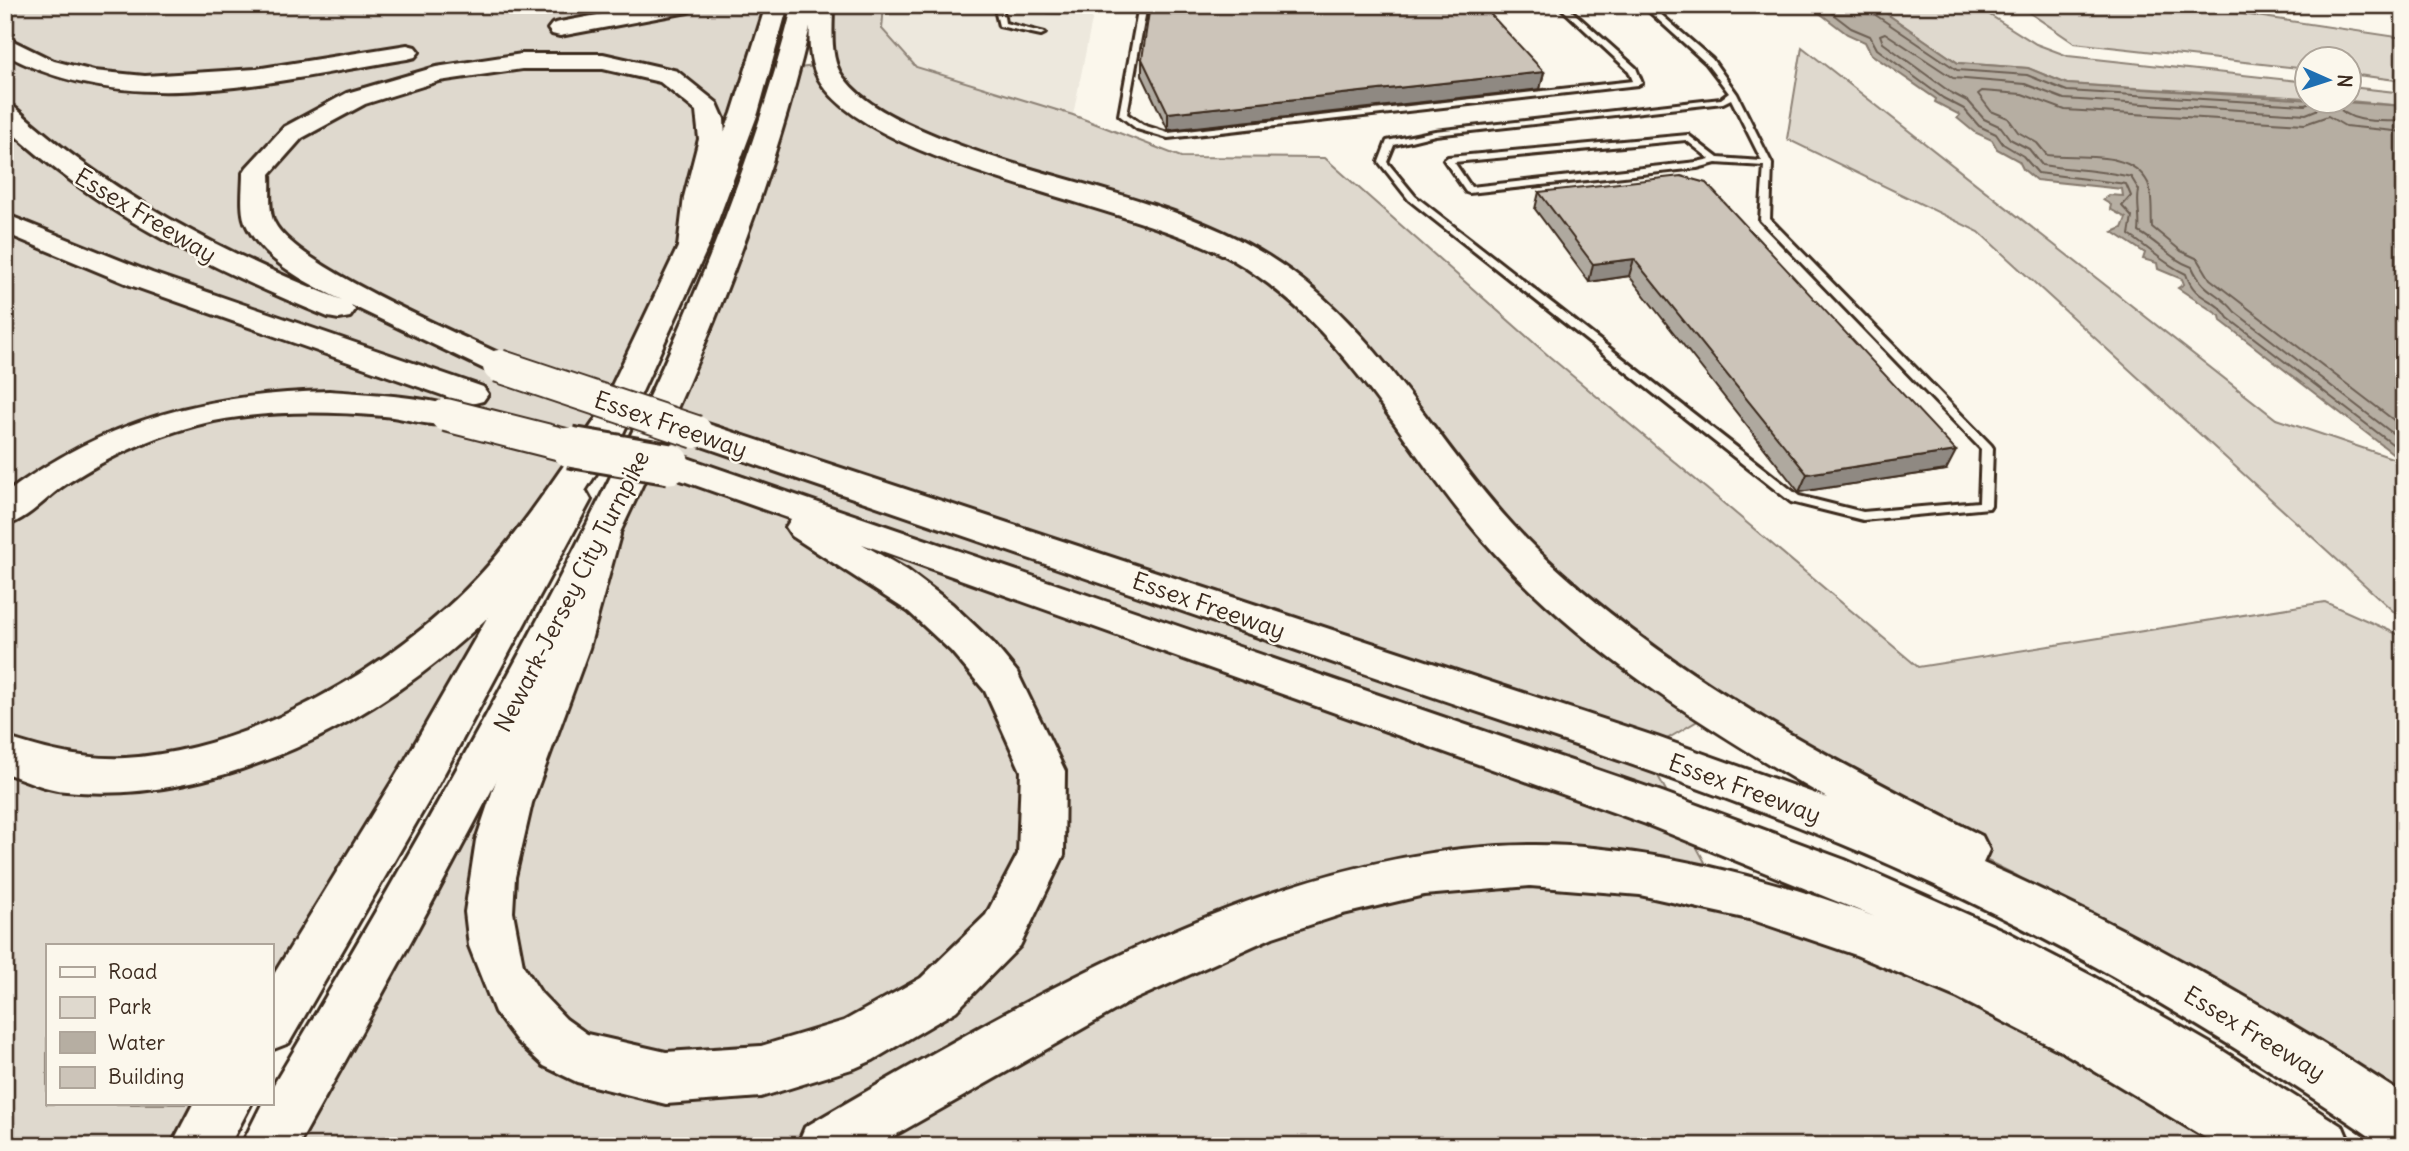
<svg xmlns="http://www.w3.org/2000/svg" width="2409" height="1151" font-family="Delius,sans-serif">
<rect width="100%" height="100%" fill="#fbf7ec"/>
<filter id="ink" filterUnits="userSpaceOnUse"><feTurbulence type="fractalNoise" baseFrequency=".0143" numOctaves="2"/><feDisplacementMap in="SourceGraphic" scale="14" xChannelSelector="R" yChannelSelector="G"/><feConvolveMatrix kernelMatrix="1 2 1 2 8 2 1 2 1" color-interpolation-filters="sRGB"/></filter>
<g filter="url(#ink)">
<polygon fill="#ede8dd" points="884,5 1095,5 1073,115 916,67 882,29"/>
<g fill="#dfd9ce" stroke="#8d8276" stroke-width="2">
<polygon points="5,5 777,5 674,290 271,1026 271,946 47,946 47,1104 224,1104 198,1146 5,1146"/>
<polygon points="822,5 884,5 882,29 916,67 1073,115 1181,157 1325,158 1550,357 1918,667 2325,602 2404,637 2404,1127 2204,1001 2016,875 1892,813 1718,709 1645,752 1720,890 1790,910 2269,1146 268,1146 571,599 789,69 825,65"/>
<polygon points="1874,5 1974,5 2036,44 2068,56 2307,82 2307,98 2067,84 2028,68 1958,63"/>
<polygon points="2018,5 2183,5 2404,38 2404,81 2350,74 2350,60 2308,60 2307,69 2074,43"/>
<polygon points="1802,47 2276,419 2404,462 2404,621 1979,232 1787,139"/>
<polygon points="2350,87 2404,93 2404,106 2350,101"/>
</g>
<polygon fill="#b6aea2" stroke="#85796d" stroke-width="2" points="1809,5 1874,5 1958,63 2028,68 2067,84 2404,106 2404,462 2221,321 2220,316 2178,288 2184,284 2182,279 2158,269 2157,263 2143,259 2145,253 2113,232 2122,228 2126,218 2110,209 2111,205 2103,200 2109,195 2123,196 2122,189 2036,180 2023,169 2019,161 1997,149 1992,140 1974,132 1957,118 1960,115 1935,102 1936,99 1871,54 1865,42 1847,34"/>
<g fill="none" stroke-linecap="round" stroke-linejoin="round">
<g stroke="#6c5f53" stroke-width="2">
<path d="M 1821,5 L 1851,28 L 1870,36 L 1877,49 L 1943,98 L 1964,109 L 1979,126 L 1996,134 L 2003,144 L 2023,156 L 2038,173 L 2126,184 L 2131,196 L 2122,206 L 2132,217 L 2129,235 C 2149,248 2164,264 2186,274 C 2195,302 2216,297 2228,318 L 2404,453"/>
<polyline points="1871,5 1874,14 1957,70 2027,75 2067,91 2305,105 2313,102"/>
<path d="M 2322,102 L 2316,110 L 2306,114 L 2064,99 L 2025,84 L 1953,78 L 1885,33 L 1880,35 L 1883,43 L 1950,92 L 1969,102 L 1984,119 L 2001,127 L 2010,139 L 2029,149 L 2042,165 C 2072,170 2101,170 2131,177 L 2139,190 C 2136,205 2141,217 2139,232 C 2159,243 2170,259 2192,267 C 2204,294 2219,291 2235,312 L 2404,442"/>
<path d="M 2334,102 C 2348,125 2381,121 2404,121"/>
<path d="M 2404,132 L 2345,126 L 2328,116 L 2305,124 L 2065,110 L 2022,94 L 1982,91 L 1978,94 L 1991,111 L 2008,118 L 2018,132 L 2037,143 L 2047,155 C 2079,159 2131,149 2148,183 C 2153,195 2151,214 2152,227 L 2181,251 L 2198,259 L 2210,279 L 2404,428"/>
</g>
<g stroke="#3b2a1e" stroke-width="6">
<g id="service">
<polygon points="994,5 1002,5 1005,23 1045,33 1041,35 999,26"/>
<polygon points="1139,5 1147,5 1127,114 1143,125 1168,133 1633,81 1629,71 1558,5 1565,5 1636,68 1642,83 1638,85 1168,138 1137,129 1119,115"/>
<path d="M 1642,5 L 1650,5 L 1712,59 L 1737,94 L 1772,164 L 1770,219 L 1991,445 L 1993,448 L 1991,505 L 1989,508 L 1863,520 L 1791,502 L 1409,200 L 1379,162 L 1387,141 L 1435,131 L 1721,99 L 1729,93 L 1706,63 ZM 1731,99 L 1762,161 L 1718,158 L 1688,135 L 1448,157 L 1444,160 L 1466,192 L 1469,193 L 1697,168 L 1716,163 L 1764,166 L 1760,220 L 1981,449 L 1979,502 L 1863,512 L 1799,496 L 1415,196 L 1387,162 L 1394,145 L 1435,135 L 1723,103 ZM 1686,140 L 1710,159 L 1697,162 L 1471,187 L 1454,162 Z"/>
</g>
</g>
<g stroke="#3b2a1e" stroke-width="6">
<g id="primary">
<polygon points="766,5 788,5 758,113 708,247 703,253 693,256 683,253 678,247 732,113"/>
<path d="M 793,5 L 815,5 C 770,206 689,391 599,576 C 506,770 403,958 298,1146 L 241,1146 L 262,1104 L 271,1104 L 271,1089 C 377,912 480,733 574,550 C 664,374 744,197 793,5 Z"/>
</g>
</g>
<g stroke="#3b2a1e" stroke-width="6">
<g id="trunk">
<polygon points="693,238 703,241 708,247 620,440 615,448 603,451 591,448 586,440 678,247 683,241"/>
<polygon points="573,488 586,491 591,500 438,785 289,1043 271,1050 271,979 406,759 560,491"/>
<polygon points="193,1104 251,1104 229,1146 171,1146"/>
</g>
</g>
<g stroke="#3b2a1e" stroke-width="6">
<g id="motorway">
<polygon points="651,5 699,5 688,12 560,36 552,34 548,29 552,24 560,22"/>
<path d="M 811,5 L 833,5 C 833,27 829,59 843,77 C 864,105 898,120 929,133 C 1038,181 1166,193 1268,256 C 1384,328 1441,457 1536,549 C 1664,672 1825,757 1982,836 L 1989,850 L 1983,863 C 2130,928 2270,1007 2404,1095 L 2404,1146 L 2384,1146 C 2213,1028 2034,924 1842,844 C 1687,780 1527,729 1369,675 C 1141,597 912,518 684,440 L 679,432 L 684,424 L 696,421 L 708,424 L 1657,737 L 1827,798 C 1704,727 1577,648 1483,540 C 1400,445 1346,326 1233,260 C 1137,204 869,168 818,78 C 806,56 810,29 811,5 Z"/>
<path d="M 5,37 L 54,61 L 94,71 L 145,76 L 256,69 L 407,45 L 415,47 L 419,52 L 415,57 L 407,59 C 277,80 127,122 5,54 Z"/>
<path d="M 522,54 L 603,54 L 669,69 L 677,71 L 717,103 L 724,119 L 725,139 L 712,197 L 708,247 L 703,253 L 693,256 L 683,253 L 678,247 L 684,197 L 699,139 L 696,111 L 660,82 L 603,69 L 522,69 L 439,81 L 365,104 L 302,138 L 270,174 C 271,188 268,210 274,222 C 295,266 462,335 511,359 L 515,366 L 511,373 L 499,376 L 351,305 L 355,310 L 350,317 L 339,319 L 328,317 C 210,268 99,214 5,126 L 5,104 L 14,107 C 113,196 219,251 342,300 C 307,283 261,260 245,222 C 240,209 243,187 243,173 L 247,167 L 284,127 L 347,93 L 436,67 Z"/>
<polygon points="5,214 152,273 483,387 488,394 483,401 471,404 459,401 130,285 5,233"/>
<path d="M 329,391 C 372,394 416,396 458,407 L 463,415 L 458,423 C 434,429 408,418 384,416 C 328,411 270,410 214,421 C 162,432 111,455 66,484 C 46,497 29,519 5,526 L 5,494 C 105,419 206,394 329,391 Z"/>
<path d="M 617,403 L 629,406 L 634,414 C 590,482 547,558 489,616 C 381,721 219,806 66,791 C 46,790 24,779 5,773 L 5,737 C 45,750 83,760 125,758 C 250,751 394,667 478,577 C 526,525 564,464 605,406 Z"/>
<path d="M 670,452 L 1662,792 L 1845,860 L 2007,932 L 2094,977 L 2220,1049 L 2343,1127 L 2351,1146 L 2219,1146 L 2063,1052 L 1958,998 L 1856,955 L 1753,920 L 1640,895 L 1530,886 L 1424,895 L 1343,914 L 1273,937 L 1131,1001 L 876,1146 L 797,1146 L 805,1127 C 1020,1003 1274,847 1529,845 C 1641,844 1772,878 1875,917 L 1646,824 L 862,544 L 907,570 L 952,604 L 993,643 L 1017,672 L 1065,771 L 1064,855 L 1020,946 L 956,1011 L 873,1060 L 855,1068 L 761,1097 L 666,1104 L 577,1082 L 544,1066 L 517,1041 L 495,1012 L 469,946 L 465,912 L 476,840 L 501,766 L 543,664 L 588,526 L 601,522 L 614,526 L 620,535 L 589,648 L 532,803 L 515,877 L 513,912 L 523,965 L 541,993 L 566,1019 L 587,1034 L 666,1052 L 761,1046 L 844,1021 L 921,978 L 986,915 L 1018,854 L 1021,771 L 985,691 L 951,651 L 909,612 L 792,536 L 786,527 L 791,519 L 658,472 L 652,464 L 658,456 Z"/>
</g>
</g>
<use href="#service" fill="#fbf7ec" fill-rule="evenodd"/>
<use href="#primary" fill="#fbf7ec" fill-rule="evenodd"/>
<use href="#trunk" fill="#fbf7ec" fill-rule="evenodd"/>
<use href="#motorway" fill="#fbf7ec" fill-rule="evenodd"/>
<g stroke="#3b2a1e" stroke-width="36" stroke-linecap="butt">
<g id="motorway-bridge-far1">
<polyline points="499,366 696,432"/>
<polyline points="446,415 581,449"/>
</g>
</g>
<g stroke="#3b2a1e" stroke-width="45" stroke-linecap="butt">
<polyline id="motorway-bridge" points="570,447 670,464"/>
</g>
<use href="#motorway-bridge-far1" stroke="#fbf7ec" stroke-width="32"/>
<use href="#motorway-bridge" stroke="#fbf7ec" stroke-width="39"/>
</g>
<g fill="#afa99f" stroke="#3b2a1e" stroke-width="2">
<polygon points="1048,5 1101,5 1099,14 1048,13"/>
<polygon points="1142,59 1544,72 1540,89 1168,130 1142,75"/>
<polygon points="1539,192 1946,470 1799,492 1629,276 1589,282 1535,209"/>
</g>
<g fill="#8f8982" stroke="#3b2a1e" stroke-width="2">
<polygon points="1544,72 1540,89 1168,130 1168,113"/>
<polygon points="1634,259 1629,276 1589,282 1593,264"/>
<polygon points="1956,451 1946,470 1799,492 1807,474"/>
</g>
<g fill="#ccc4b9" stroke="#3b2a1e" stroke-width="2">
<polygon points="1150,5 1482,5 1544,72 1168,113 1142,59"/>
<polygon points="1681,176 1706,183 1956,451 1807,474 1634,259 1593,264 1539,192"/>
</g>
</g>
<g text-anchor="middle" dominant-baseline="central" stroke-width="5" stroke-linejoin="round" paint-order="stroke">
<g font-size="24" fill="#3b2a1e" stroke="#fbf7ec">
<text transform="translate(146 215) rotate(31)">Essex Freeway</text>
<text transform="translate(671 424) rotate(19)">Essex Freeway</text>
<text transform="translate(571 591) rotate(-63)">Newark-Jersey City Turnpike</text>
<text transform="translate(1209 605) rotate(19)">Essex Freeway</text>
<text transform="translate(1745 788) rotate(20)">Essex Freeway</text>
<text transform="translate(2255 1033) rotate(31)">Essex Freeway</text>
</g>
</g>
<rect width="2409" height="1151" fill="none" stroke="#fbf7ec" stroke-width="28"/>
<rect x="14" y="14" width="2381" height="1123" fill="none" stroke="#3b2a1e" stroke-width="2.5" filter="url(#ink)"/>
<rect x="46" y="944" width="228" height="161" fill="#fbf7ec" stroke="#aea59a" stroke-width="2"/>
<rect x="60" y="967" width="35" height="10" fill="#fbf7ec" stroke="#aea59a" stroke-width="2"/>
<text x="108" y="979" font-size="21" fill="#3b2a1e">Road</text>
<rect x="60" y="997" width="35" height="21" fill="#dfd9ce" stroke="#aea59a" stroke-width="2"/>
<text x="108" y="1014" font-size="21" fill="#3b2a1e">Park</text>
<rect x="60" y="1032" width="35" height="21" fill="#b6aea2" stroke="#aea59a" stroke-width="2"/>
<text x="108" y="1050" font-size="21" fill="#3b2a1e">Water</text>
<rect x="60" y="1067" width="35" height="21" fill="#ccc4b9" stroke="#aea59a" stroke-width="2"/>
<text x="108" y="1084" font-size="21" fill="#3b2a1e">Building</text>
<g transform="translate(2328 80) rotate(93)"><circle r="33" fill="#fbf7ec" stroke="#aea59a" stroke-width="2"/>
<path d="M0-5L12 26L0 18L-12 26Z" fill="#1f6fb2"/>
<text y="-10" font-size="19" font-weight="bold" text-anchor="middle" fill="#3b2a1e">N</text>
</g>
</svg>
